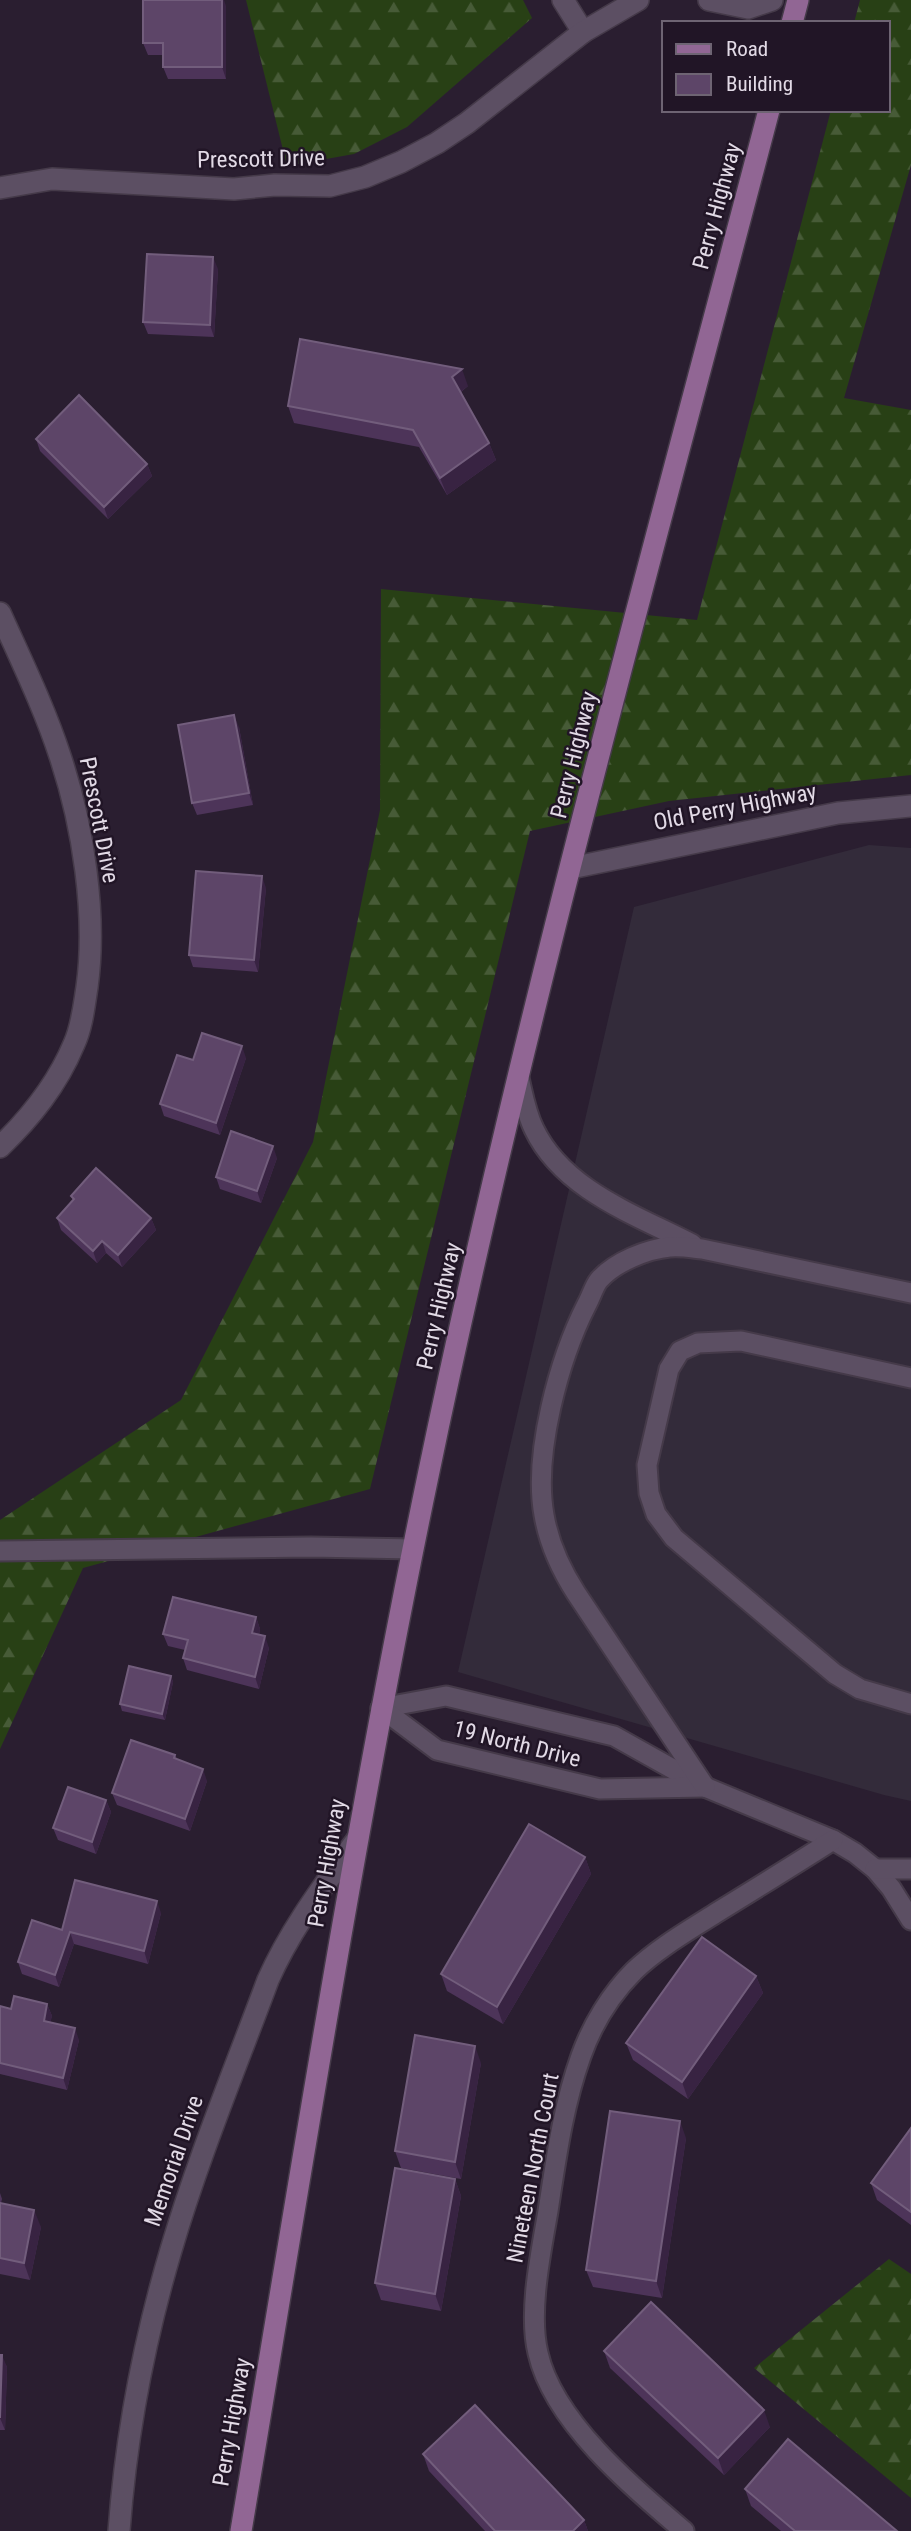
<svg xmlns="http://www.w3.org/2000/svg" width="911" height="2531" font-family="'Roboto Condensed',sans-serif">
<defs>
<pattern id="forest-firs" width="22" height="20" patternUnits="userSpaceOnUse" patternTransform="scale(1.75)"><rect width="22" height="20" fill="#284015"/><path d="M5 1l3.5 6h-7zM16 11l3.5 6h-7z" fill="#475b37"/></pattern>
</defs>
<rect width="100%" height="100%" fill="#2a1e30"/>
<polygon fill="#332b3a" points="869,845 911,848 911,1801 884,1795 458,1672 634,907"/>
<g fill="url(#forest-firs)">
<polygon points="246,0 523,0 532,18 407,127 354,154 287,166"/>
<polygon points="860,0 911,0 911,165 844,398 911,410 911,775 669,801 530,831 370,1489 83,1568 0,1749 0,1520 181,1400 313,1142 380,810 381,589 697,620 831,110 888,110 888,23 854,23"/>
<polygon points="889,2259 911,2274 911,2498 754,2368"/>
</g>
<g fill="none" stroke-linecap="round" stroke-linejoin="round">
<g stroke="#453a49" stroke-width="23">
<g id="lane">
<path d="M 519,1078 C 523,1095 526,1113 534,1129 C 563,1190 636,1215 692,1244"/>
<polyline points="911,1378 741,1341 698,1343 680,1351 669,1369 647,1465 649,1493 656,1514 674,1538 835,1674 860,1689 911,1704"/>
<polyline points="0,1551 311,1547 413,1549"/>
<polyline points="381,1708 446,1696 614,1736 705,1787 833,1840 855,1853 875,1869 891,1888 911,1920"/>
<polyline points="381,1708 437,1750 600,1789 704,1787"/>
<path d="M 705,1787 L 576,1593 C 560,1568 549,1544 544,1515 C 533,1454 559,1359 587,1304 C 591,1297 594,1286 599,1280 C 615,1262 647,1249 670,1247 C 681,1246 692,1248 702,1249 L 911,1293"/>
<polyline points="875,1869 911,1869"/>
<path d="M 684,2531 C 633,2488 553,2421 538,2353 C 528,2312 541,2252 548,2211 C 556,2159 563,2106 581,2056 C 592,2025 611,1994 634,1971 C 658,1948 688,1931 716,1913 C 755,1889 794,1865 833,1840"/>
</g>
</g>
<g stroke="#453a49" stroke-width="24">
<g id="street">
<polyline points="563,0 583,32"/>
<polyline points="709,0 748,8 772,0"/>
<polyline points="0,188 52,179 234,189 275,185 330,186 365,177 401,162 437,143 467,123 583,32 638,0"/>
<path d="M 0,613 C 21,660 44,707 60,756 C 83,825 97,915 87,987 C 84,1006 82,1027 74,1044 C 57,1085 31,1117 0,1147"/>
<path d="M 119,2531 C 126,2436 144,2341 171,2250 C 198,2158 235,2069 268,1980 C 291,1928 325,1884 358,1838"/>
</g>
</g>
<g stroke="#453a49" stroke-width="24">
<polyline id="secondary" points="571,868 838,813 911,806"/>
</g>
<g stroke="#453a49" stroke-width="24">
<g id="primary">
<polyline points="792,23 798,0"/>
<path d="M 241,2531 C 300,2179 355,1826 428,1476 C 523,1017 650,564 769,110"/>
</g>
</g>
<use href="#lane" stroke="#5c4f63" stroke-width="19"/>
<use href="#street" stroke="#5c4f63" stroke-width="21"/>
<use href="#secondary" stroke="#5c4f63" stroke-width="21"/>
<use href="#primary" stroke="#916694" stroke-width="21"/>
</g>
<g fill="#4d3459">
<polygon points="226,6 226,79 168,79 163,67 163,55 148,55 143,43"/>
<polygon points="218,269 214,337 148,334 143,322"/>
<polygon points="468,386 461,392 489,443 496,460 447,495 419,447 294,423 288,406"/>
<polygon points="36,439 147,464 152,476 108,519 40,451"/>
<polygon points="239,727 253,805 197,815 192,803"/>
<polygon points="266,888 258,972 193,967 189,955"/>
<polygon points="246,1058 220,1135 164,1116 160,1104 193,1060"/>
<polygon points="277,1158 261,1203 220,1189 216,1177"/>
<polygon points="71,1196 151,1218 156,1230 122,1267 106,1253 97,1263 61,1230 57,1218 73,1201"/>
<polygon points="256,1617 260,1629 259,1635 269,1648 259,1689 187,1670 183,1658 185,1650 168,1646 163,1634"/>
<polygon points="171,1676 173,1682 165,1720 122,1711 120,1704"/>
<polygon points="175,1755 177,1759 207,1781 190,1831 117,1805 112,1793"/>
<polygon points="106,1800 111,1812 96,1854 58,1840 53,1828"/>
<polygon points="585,1857 591,1874 503,2024 447,1991 441,1974"/>
<polygon points="161,1913 148,1964 74,1944 59,1987 22,1974 18,1962 62,1930"/>
<polygon points="756,1976 763,1993 688,2099 633,2060 626,2043"/>
<polygon points="47,2004 52,2016 50,2022 79,2040 67,2090 0,2074 0,2006 11,2009"/>
<polygon points="481,2063 461,2179 401,2168 395,2151"/>
<polygon points="911,2128 911,2225 877,2200 871,2183"/>
<polygon points="686,2138 662,2298 593,2287 586,2270"/>
<polygon points="455,2179 461,2196 441,2311 381,2300 375,2283"/>
<polygon points="0,2193 2,2199 1,2203 41,2227 30,2280 0,2274"/>
<polygon points="604,2351 770,2427 724,2475 610,2368"/>
<polygon points="0,2355 7,2367 5,2430 0,2430"/>
<polygon points="423,2454 584,2520 588,2531 485,2531 429,2471"/>
<polygon points="745,2489 897,2531 781,2531 751,2506"/>
</g>
<g fill="#382342">
<polygon points="222,0 224,0 226,6 226,79 222,67"/>
<polygon points="213,257 218,269 214,337 210,325"/>
<polygon points="462,369 468,386 458,394 452,377"/>
<polygon points="489,443 496,460 447,495 440,478"/>
<polygon points="147,464 152,476 108,519 104,507"/>
<polygon points="234,715 239,727 253,805 249,793"/>
<polygon points="262,876 266,888 258,972 254,960"/>
<polygon points="242,1046 246,1058 220,1135 216,1123"/>
<polygon points="273,1146 277,1158 261,1203 257,1191"/>
<polygon points="151,1218 156,1230 122,1267 118,1255"/>
<polygon points="102,1241 106,1253 97,1263 93,1251"/>
<polygon points="256,1617 260,1629 257,1645 252,1633"/>
<polygon points="265,1636 269,1648 259,1689 255,1677"/>
<polygon points="171,1676 173,1682 165,1720 162,1714"/>
<polygon points="203,1769 207,1781 190,1831 185,1819"/>
<polygon points="106,1800 111,1812 96,1854 92,1842"/>
<polygon points="585,1857 591,1874 503,2024 497,2007"/>
<polygon points="157,1901 161,1913 148,1964 144,1951"/>
<polygon points="70,1932 74,1944 59,1987 55,1975"/>
<polygon points="756,1976 763,1993 688,2099 682,2082"/>
<polygon points="47,2004 52,2016 48,2033 44,2021"/>
<polygon points="75,2028 79,2040 67,2090 63,2078"/>
<polygon points="475,2046 481,2063 461,2179 455,2162"/>
<polygon points="680,2121 686,2138 662,2298 656,2281"/>
<polygon points="455,2179 461,2196 441,2311 435,2294"/>
<polygon points="34,2210 41,2227 30,2280 24,2263"/>
<polygon points="2,2355 7,2367 5,2430 0,2418"/>
<polygon points="764,2410 770,2427 724,2475 718,2458"/>
<polygon points="584,2520 588,2531 573,2531"/>
</g>
<g fill="#5d4568" stroke="#725d7c" stroke-width="2">
<polygon points="143,0 222,0 222,67 163,67 163,43 143,43"/>
<polygon points="147,254 213,257 210,325 143,322"/>
<polygon points="300,339 462,369 452,377 489,443 440,478 413,430 288,406"/>
<polygon points="79,395 147,464 104,507 36,439"/>
<polygon points="234,715 249,793 192,803 178,725"/>
<polygon points="196,871 262,876 254,960 189,955"/>
<polygon points="202,1033 242,1046 216,1123 160,1104 177,1055 193,1060"/>
<polygon points="231,1131 273,1146 257,1191 216,1177"/>
<polygon points="96,1168 151,1218 118,1255 102,1241 93,1251 57,1218 74,1199 71,1196"/>
<polygon points="173,1597 256,1617 252,1633 265,1636 255,1677 183,1658 188,1640 163,1634"/>
<polygon points="129,1666 171,1676 162,1714 120,1704"/>
<polygon points="131,1740 175,1755 174,1758 203,1769 185,1819 112,1793"/>
<polygon points="68,1787 106,1800 92,1842 53,1828"/>
<polygon points="529,1824 585,1857 497,2007 441,1974"/>
<polygon points="75,1880 157,1901 144,1951 70,1932 55,1975 18,1962 32,1920 62,1930"/>
<polygon points="702,1937 756,1976 682,2082 626,2043"/>
<polygon points="14,1996 47,2004 44,2021 75,2028 63,2078 0,2063 0,2006 11,2009"/>
<polygon points="415,2035 475,2046 455,2162 395,2151"/>
<polygon points="610,2111 680,2121 656,2281 586,2270"/>
<polygon points="911,2128 911,2212 871,2183"/>
<polygon points="395,2168 455,2179 435,2294 375,2283"/>
<polygon points="0,2203 34,2210 24,2263 0,2258"/>
<polygon points="651,2302 764,2410 718,2458 604,2351"/>
<polygon points="0,2355 2,2355 0,2418"/>
<polygon points="475,2405 584,2520 573,2531 495,2531 423,2454"/>
<polygon points="788,2439 897,2531 795,2531 745,2489"/>
</g>
<g text-anchor="middle" dominant-baseline="central" stroke-width="5" stroke-linejoin="round" paint-order="stroke">
<g font-size="23" fill="#e2dae6" stroke="#211526">
<text transform="translate(261 159) rotate(-1)">Prescott Drive</text>
<text transform="translate(717 206) rotate(-75)">Perry Highway</text>
<text transform="translate(574 755) rotate(-76)">Perry Highway</text>
<text transform="translate(735 807) rotate(-11)">Old Perry Highway</text>
<text transform="translate(99 820) rotate(79)">Prescott Drive</text>
<text transform="translate(439 1306) rotate(-77)">Perry Highway</text>
<text transform="translate(517 1744) rotate(14)">19 North Drive</text>
<text transform="translate(327 1863) rotate(-80)">Perry Highway</text>
<text transform="translate(174 2161) rotate(-71)">Memorial Drive</text>
<text transform="translate(533 2168) rotate(-79)">Nineteen North Court</text>
<text transform="translate(232 2422) rotate(-80)">Perry Highway</text>
</g>
</g>
<rect x="662" y="21" width="228" height="91" fill="#211526" stroke="#6e6473" stroke-width="2"/>
<rect x="676" y="44" width="35" height="10" fill="#916694" stroke="#6e6473" stroke-width="2"/>
<text x="726" y="56" font-size="21" fill="#e2dae6">Road</text>
<rect x="676" y="74" width="35" height="21" fill="#5d4568" stroke="#6e6473" stroke-width="2"/>
<text x="726" y="91" font-size="21" fill="#e2dae6">Building</text>
</svg>
